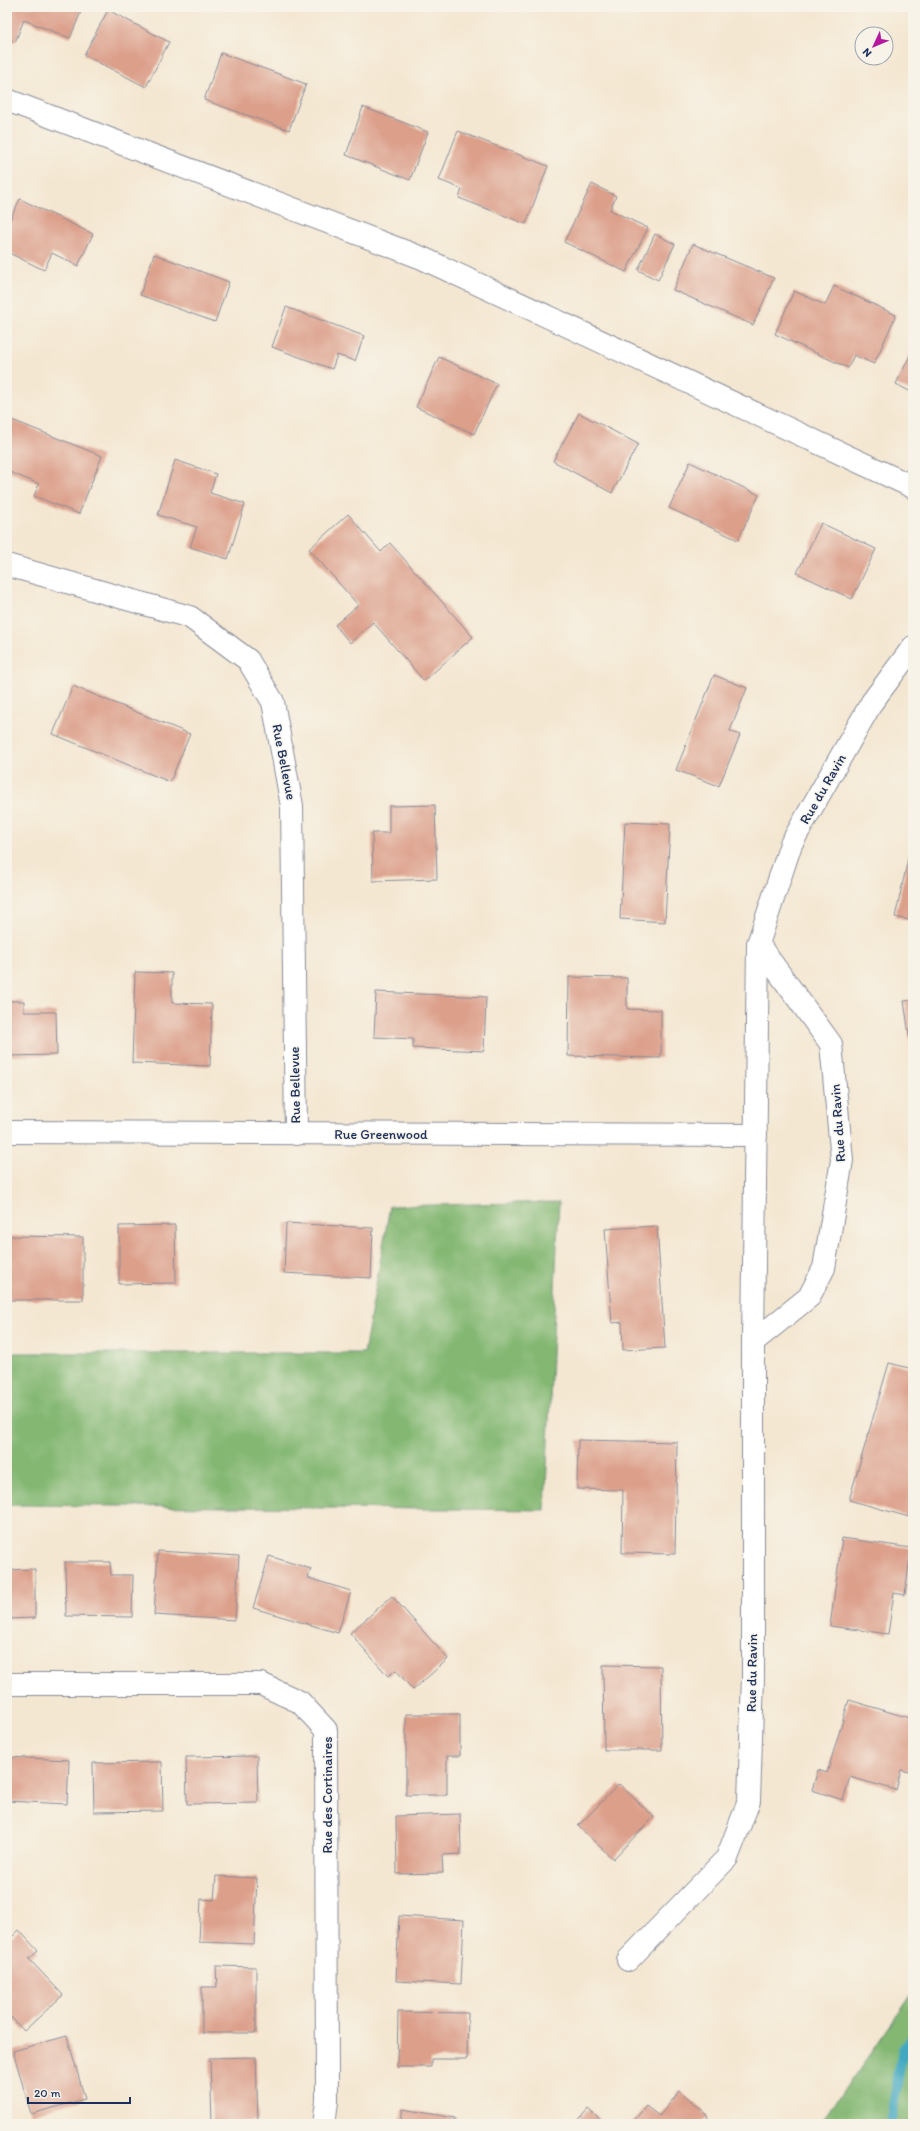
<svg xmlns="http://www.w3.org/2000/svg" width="920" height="2131" font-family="Itim,sans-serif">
<rect width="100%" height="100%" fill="#f7f3e8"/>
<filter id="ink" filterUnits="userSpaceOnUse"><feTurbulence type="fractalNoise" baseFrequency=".025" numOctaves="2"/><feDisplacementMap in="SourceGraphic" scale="8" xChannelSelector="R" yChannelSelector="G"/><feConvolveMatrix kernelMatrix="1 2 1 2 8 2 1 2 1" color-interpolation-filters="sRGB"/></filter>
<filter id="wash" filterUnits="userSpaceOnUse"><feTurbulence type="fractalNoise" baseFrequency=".012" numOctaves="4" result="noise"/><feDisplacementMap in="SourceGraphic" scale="16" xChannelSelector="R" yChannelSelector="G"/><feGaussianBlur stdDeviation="0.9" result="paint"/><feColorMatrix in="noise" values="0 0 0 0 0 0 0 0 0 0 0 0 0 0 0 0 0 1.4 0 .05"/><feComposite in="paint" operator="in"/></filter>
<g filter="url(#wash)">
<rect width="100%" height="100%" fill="#f4e7d2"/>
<g fill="#83b772" stroke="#4f7368">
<polygon points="559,1202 545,1510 7,1505 7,1353 364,1353 390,1206"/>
<polygon points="913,1993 913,2124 820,2124"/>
</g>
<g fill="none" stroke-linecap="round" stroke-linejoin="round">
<polyline stroke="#42a8c2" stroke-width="10" points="890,2124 903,2049 913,2039"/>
</g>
<g id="blocks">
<g fill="#dc9f8a">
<polygon points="7,7 83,7 70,38 24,20 15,42 7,39"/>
<polygon points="108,10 169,42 146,87 84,55"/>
<polygon points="221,53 306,84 289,130 204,100"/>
<polygon points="363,107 428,132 410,180 346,155"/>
<polygon points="458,131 548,166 526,224 459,198 462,189 439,180"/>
<polygon points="592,184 616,196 610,210 648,228 626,272 564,242"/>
<polygon points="20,199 93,234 78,266 52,253 44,270 7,252 7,226"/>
<polygon points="655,234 675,244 658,280 638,270"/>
<polygon points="693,244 774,278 753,325 673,290"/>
<polygon points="154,254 229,282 215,322 140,295"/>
<polygon points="834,286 896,315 874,364 854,355 848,368 775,334 794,291 825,305"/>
<polygon points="286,307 364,336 355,361 337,355 332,369 272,347"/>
<polygon points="913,349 913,393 896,384"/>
<polygon points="439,357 497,384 474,434 416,407"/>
<polygon points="579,413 638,444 612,493 553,461"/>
<polygon points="7,418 102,456 79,514 34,496 39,484 7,471"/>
<polygon points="175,460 216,474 210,493 245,504 228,559 190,547 197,527 158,515"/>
<polygon points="690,462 759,495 738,540 669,508"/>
<polygon points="348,514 381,552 390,543 473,637 424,681 373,622 350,643 335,625 358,605 309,549"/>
<polygon points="821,523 876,549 852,599 797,573"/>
<polygon points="714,675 747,688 730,731 740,735 719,786 676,770"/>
<polygon points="73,686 190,734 170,782 53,734"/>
<polygon points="435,805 437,879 373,881 372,833 389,833 389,806"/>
<polygon points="625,822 670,824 665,922 620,919"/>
<polygon points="911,846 913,847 913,921 895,917"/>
<polygon points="135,972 172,973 172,1003 212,1004 210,1066 132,1063"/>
<polygon points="569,977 627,978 627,1009 661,1010 661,1058 568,1056"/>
<polygon points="376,992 486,997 484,1051 413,1048 413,1039 374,1037"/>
<polygon points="913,1000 913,1054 912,1054 904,1001"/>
<polygon points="7,1001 24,1001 24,1012 56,1012 57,1055 7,1056"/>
<polygon points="286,1223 373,1228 371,1278 284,1273"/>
<polygon points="175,1225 176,1283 119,1284 119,1226"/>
<polygon points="657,1226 665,1348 623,1350 622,1322 612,1323 605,1229"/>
<polygon points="7,1236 83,1237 83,1300 7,1300"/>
<polygon points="889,1363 913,1369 913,1503 909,1517 849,1500"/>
<polygon points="578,1440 677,1442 675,1554 622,1553 623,1490 577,1489"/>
<polygon points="842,1538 911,1548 905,1595 894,1593 888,1634 830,1626"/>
<polygon points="158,1551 239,1556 235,1620 154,1615"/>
<polygon points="269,1556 311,1569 308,1578 351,1591 338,1633 253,1608"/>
<polygon points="65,1562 110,1562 111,1575 133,1575 132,1617 66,1616"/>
<polygon points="35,1569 35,1618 7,1619 7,1570"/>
<polygon points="392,1596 448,1659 413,1690 396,1670 388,1676 350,1633"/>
<polygon points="603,1665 661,1666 662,1750 604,1750"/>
<polygon points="849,1700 913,1719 913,1773 901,1770 896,1790 850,1777 843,1800 812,1790 818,1770 827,1773"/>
<polygon points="406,1714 460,1714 460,1756 447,1756 447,1795 406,1795"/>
<polygon points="257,1756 258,1803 187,1804 186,1757"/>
<polygon points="7,1757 69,1760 67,1804 7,1801"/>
<polygon points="162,1762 163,1811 94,1812 93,1763"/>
<polygon points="619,1784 654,1817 613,1859 578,1826"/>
<polygon points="460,1814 461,1854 442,1855 443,1873 397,1874 396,1816"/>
<polygon points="216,1876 257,1878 254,1944 199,1942 201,1899 214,1900"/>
<polygon points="399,1916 464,1920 461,1984 396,1981"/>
<polygon points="19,1930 38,1951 29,1959 63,1995 24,2031 7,2013 7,1942"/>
<polygon points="216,1966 256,1967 256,2033 202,2033 202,1987 217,1987"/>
<polygon points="398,2012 468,2013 467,2059 431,2059 431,2067 397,2067"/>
<polygon points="67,2036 85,2099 31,2114 13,2051"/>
<polygon points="256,2057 258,2121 212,2123 210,2058"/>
<polygon points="680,2091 709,2116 702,2124 631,2124 646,2106 659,2116"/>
<polygon points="403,2109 455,2118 454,2124 400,2124"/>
<polygon points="588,2109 605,2124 575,2124"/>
</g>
</g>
</g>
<g filter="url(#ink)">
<use href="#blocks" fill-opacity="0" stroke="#888b98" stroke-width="1"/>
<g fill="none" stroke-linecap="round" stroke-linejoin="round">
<g stroke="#888b98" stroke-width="24">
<g id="street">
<polyline points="7,100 422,258 913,487"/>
<polyline points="7,565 190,617 248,660 273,702 292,806 296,1134"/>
<polyline points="7,1132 756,1135"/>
<polyline points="753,1342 809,1297 824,1268 842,1160 831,1044 758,944"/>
<polyline points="7,1684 261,1684 300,1702 326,1730 327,2101 324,2124"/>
<polyline points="628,1960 727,1858 749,1801 753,1677 753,1342 758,944 791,844 872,702 913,647"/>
</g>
</g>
<use href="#street" stroke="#fff" stroke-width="22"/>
</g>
</g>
<g text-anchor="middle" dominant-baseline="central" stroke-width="3" stroke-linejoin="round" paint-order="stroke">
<g font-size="14" fill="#1b2f5e" stroke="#f7f3e8">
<text transform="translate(284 762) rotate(79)">Rue Bellevue</text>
<text transform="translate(823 789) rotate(-60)">Rue du Ravin</text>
<text transform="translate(295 1085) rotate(-91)">Rue Bellevue</text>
<text transform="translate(838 1123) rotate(-94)">Rue du Ravin</text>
<text x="381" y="1134">Rue Greenwood</text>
<text transform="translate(752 1673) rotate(-89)">Rue du Ravin</text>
<text transform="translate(327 1795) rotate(-90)">Rue des Cortinaires</text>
</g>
</g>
<rect width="920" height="2131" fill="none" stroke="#f7f3e8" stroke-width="24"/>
<g transform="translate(874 46) rotate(226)"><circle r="19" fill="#f7f3e8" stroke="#9fa5b1"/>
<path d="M0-3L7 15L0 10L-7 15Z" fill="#b5179e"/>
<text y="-6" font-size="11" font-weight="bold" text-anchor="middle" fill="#1b2f5e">N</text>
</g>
<path d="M28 2097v6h102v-6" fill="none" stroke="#1b2f5e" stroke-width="2"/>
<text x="34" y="2097" font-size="12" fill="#1b2f5e" stroke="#f7f3e8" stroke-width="3" paint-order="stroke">20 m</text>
</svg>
